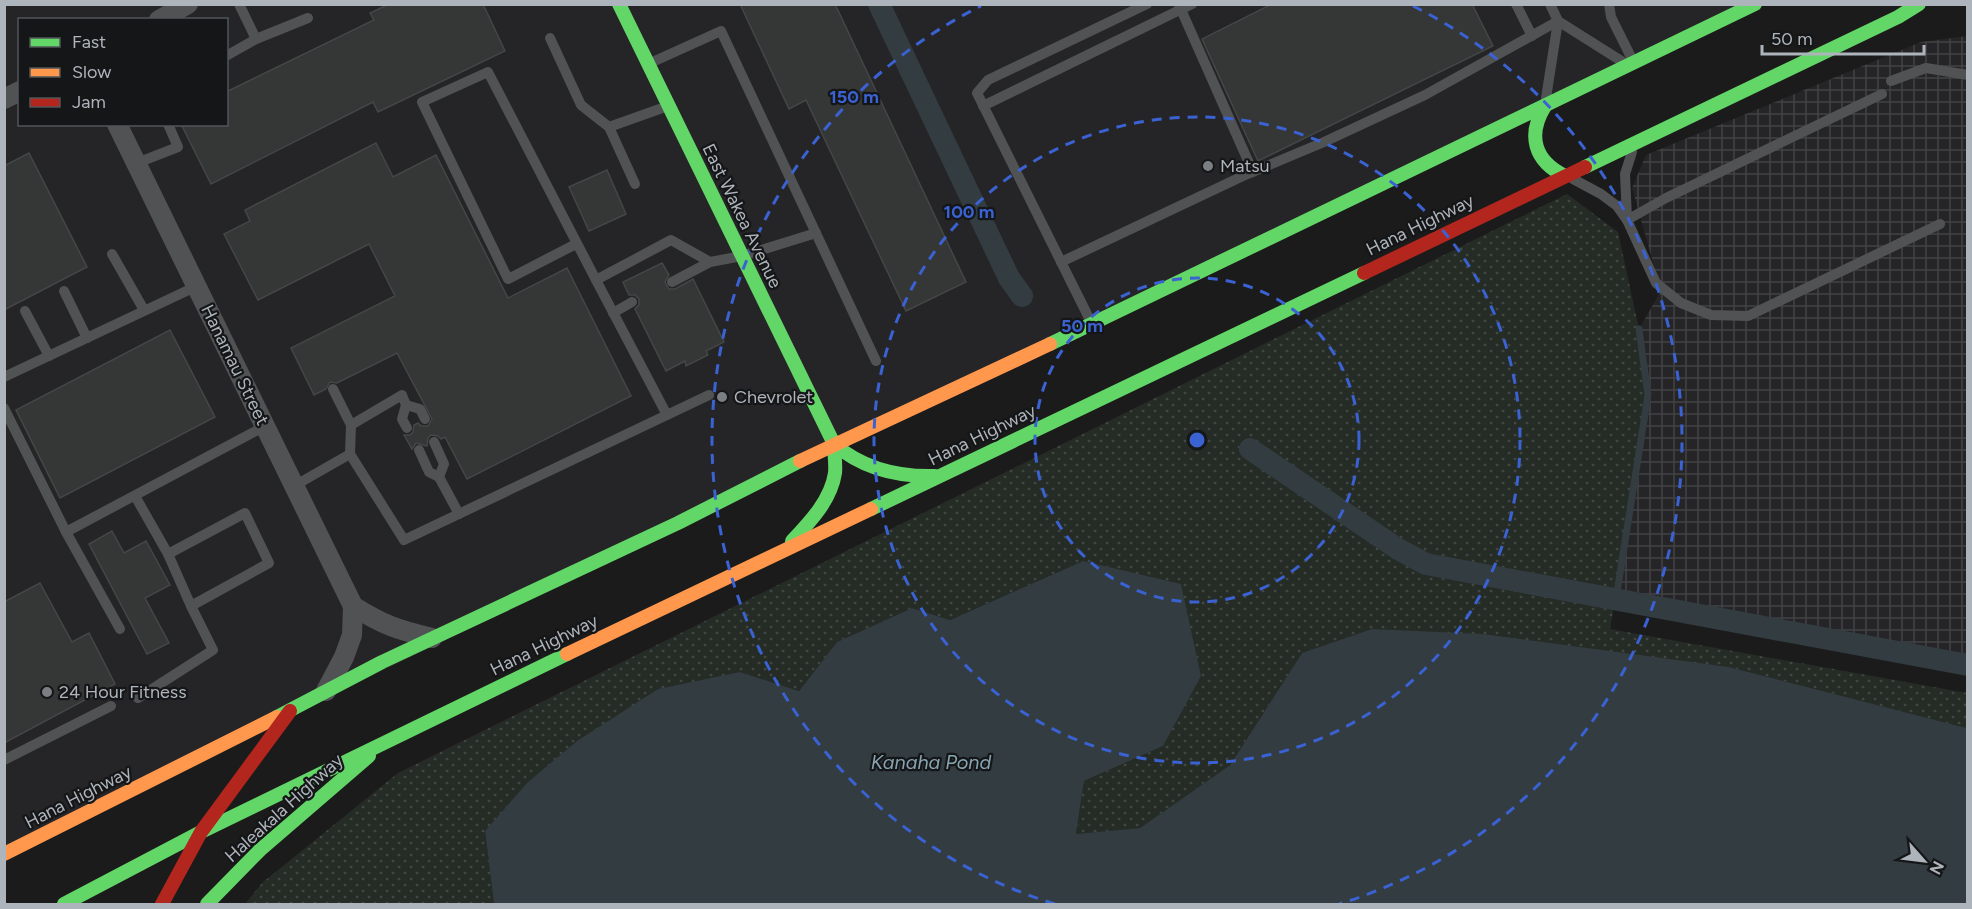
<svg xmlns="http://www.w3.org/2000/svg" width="1972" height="909" font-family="Figtree,sans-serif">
<defs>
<pattern id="industrial-grid" width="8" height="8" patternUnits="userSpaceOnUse" patternTransform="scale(1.5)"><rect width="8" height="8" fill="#252527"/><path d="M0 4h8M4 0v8" fill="none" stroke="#424244"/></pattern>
<pattern id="grass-dots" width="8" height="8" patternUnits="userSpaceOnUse" patternTransform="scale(1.5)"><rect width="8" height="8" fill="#252b25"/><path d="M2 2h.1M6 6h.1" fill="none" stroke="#424743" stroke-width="1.8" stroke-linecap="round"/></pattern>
</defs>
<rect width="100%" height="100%" fill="#1b1b1b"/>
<path fill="#252527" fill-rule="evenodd" d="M 5,5 L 1755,5 L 5,854 ZM 20,20 L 226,20 L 226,124 L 20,124 Z"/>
<polygon fill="url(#industrial-grid)" points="1967,36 1967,665 1616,599 1648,395 1639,329 1661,291 1632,188 1646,155 1921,42"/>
<polygon fill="url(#grass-dots)" points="1567,194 1618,232 1639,329 1648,395 1643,434 1610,629 1967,693 1967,728 1729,667 1302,653 1230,765 1140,828 1076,835 1084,781 1163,746 1083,561 950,620 912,608 837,642 799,691 740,672 485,830 494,904 245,904 262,883 398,773"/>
<polygon fill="#323c41" points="1083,561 1181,584 1201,676 1163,746 1084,781 1076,834 1140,828 1230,765 1302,653 1372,629 1483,634 1729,667 1967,728 1967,904 494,904 485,831 527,783 577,741 658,689 740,672 799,691 837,642 912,608 950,620"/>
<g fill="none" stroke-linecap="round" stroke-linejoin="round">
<polyline stroke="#323c41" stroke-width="7" points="1616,599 1648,395 1639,329"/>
<g stroke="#323c41" stroke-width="22">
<polyline points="879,4 1009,278 1022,296"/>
<polyline points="1250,449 1398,549 1426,564 1968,665"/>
</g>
</g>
<g fill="#353636" stroke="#444647" stroke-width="1.5">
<polygon points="483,4 505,51 378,112 373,102 211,184 181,124 226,124 226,92 374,20 370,13 387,5"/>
<polygon points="740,4 835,4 966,282 906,311 806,100 789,109"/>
<polygon points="1272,4 1472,4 1493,46 1258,161 1202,39"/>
<polygon points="376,143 393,177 436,155 508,298 567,268 631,396 467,479 445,437 441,439 438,436 431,435 428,438 427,446 416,443 412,449 404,435 410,435 413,432 414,425 418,423 421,426 428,426 432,419 397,353 337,383 330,382 326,389 314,395 291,348 395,296 369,244 258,300 224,234 250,221 245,210"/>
<polygon points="29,153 87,267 4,310 4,166"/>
<polygon points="607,170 626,214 589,231 569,187"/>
<polygon points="662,263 669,275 665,282 669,289 675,289 693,279 724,342 706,351 708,355 686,366 685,361 666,371 635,309 639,305 639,299 635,295 629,295 623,282"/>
<polygon points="170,330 215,417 60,498 16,410"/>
<polygon points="112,531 124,553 146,541 170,585 145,598 169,643 147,654 89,544"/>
<polygon points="40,583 72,642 89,633 115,684 4,743 4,602"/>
</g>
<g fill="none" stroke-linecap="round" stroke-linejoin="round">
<g stroke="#505254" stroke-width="10">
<polyline points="239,4 256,39"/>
<polyline points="1516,4 1532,36"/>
<polyline points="1550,4 1558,21 1623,62"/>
<polyline points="1609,4 1611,17 1632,59"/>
<polyline points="1179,5 1253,172"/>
<polyline points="550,38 581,105 609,127"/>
<polyline points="226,56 256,39 308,18"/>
<polyline points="648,64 721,31 876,361"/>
<polyline points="1891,81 1926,68 1968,75"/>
<polyline points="1546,98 1558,21"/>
<polyline points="983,106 1192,4"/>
<polyline points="137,163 178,147 168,124"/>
<polyline points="1573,179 1601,194 1617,206 1627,220 1656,283 1681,303 1711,315 1748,316 1940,224"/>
<polyline points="635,184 609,127 668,106"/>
<polyline points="1627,219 1625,174 1632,152"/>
<polyline points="1627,220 1666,198 1882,94"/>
<polyline points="576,244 508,279 422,102 488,72 596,280"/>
<polyline points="112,254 144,310"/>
<polyline points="1061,262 1243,176 1324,142 1425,95 1558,21"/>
<polyline points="672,282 710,262"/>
<polyline points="64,291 87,338"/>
<polyline points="25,311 49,356"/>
<polyline points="613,313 632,302"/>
<polyline points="1090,320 977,93 988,80 1147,4"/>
<polyline points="4,377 197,286"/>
<polyline points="333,389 351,425"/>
<polyline points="4,408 66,532 265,426"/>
<polyline points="667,415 596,280 671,240 710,262 742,256 816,233"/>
<polyline points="407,428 402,419 406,405 420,409 425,419"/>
<polyline points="434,442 444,464 439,477 459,514"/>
<polyline points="419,450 429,472 439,477"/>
<polyline points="350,454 351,425 402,395 406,405"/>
<polyline points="294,486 350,454 404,540 709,395"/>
<polyline points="135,496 168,554 245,513 269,563 191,606 213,650 138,698"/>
<polyline points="66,532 120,629"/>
<polyline points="168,554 191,606"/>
<polyline points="4,760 111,706"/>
</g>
<g stroke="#505254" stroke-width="20">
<polyline points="159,20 188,4"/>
<polyline points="4,99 20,91"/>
<polyline points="117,124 353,606 352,635 344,657 326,691"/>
<path d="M 353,606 C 383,625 398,630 432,638"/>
</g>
<g stroke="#63d668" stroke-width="14">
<polyline points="619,4 834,444"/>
<path d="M 1545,106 C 1527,135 1534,161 1565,176"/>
<polyline points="1585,167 1898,17 1919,4"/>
<polyline points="1050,344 1755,4"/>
<path d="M 834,444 C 863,469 897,477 935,476"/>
<polyline points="871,509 1364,273"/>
<path d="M 792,541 C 810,522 831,500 835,473 C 836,463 834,453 834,444"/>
<polyline points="277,717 382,662 678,523 800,461"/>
<polyline points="64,904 201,832 567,654"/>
<polyline points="207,904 260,850 369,756"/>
</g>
<g stroke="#ff974d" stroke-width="14">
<polyline points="800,461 1050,344"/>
<polyline points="567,654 871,509"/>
<polyline points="4,854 277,717"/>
</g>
<g stroke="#b3261e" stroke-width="14">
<polyline points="1364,273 1585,167"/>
<polyline points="162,904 201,832 290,711"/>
</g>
</g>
<g fill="none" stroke="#3a62d2" stroke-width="3" stroke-dasharray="10 8">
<circle cx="1197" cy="440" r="162"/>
<circle cx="1197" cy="440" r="323"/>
<path d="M1055 904A485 485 0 0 1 981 6M1413 6A485 485 0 0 1 1339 904"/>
</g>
<g fill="#7b7e83" stroke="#151617" stroke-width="2">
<circle cx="1208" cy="166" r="6"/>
<circle cx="722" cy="397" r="6"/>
<circle cx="47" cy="692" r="6"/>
</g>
<g text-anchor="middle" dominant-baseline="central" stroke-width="4.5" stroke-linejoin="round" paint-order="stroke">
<g font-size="18" fill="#aeb4bb" stroke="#151617" text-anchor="start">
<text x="1220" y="166">Matsu</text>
<text x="734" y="397">Chevrolet</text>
<text x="59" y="692">24 Hour Fitness</text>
</g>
<g font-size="18" fill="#aeb4bb" stroke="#151617">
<text transform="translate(742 216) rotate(64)">East Wakea Avenue</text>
<text transform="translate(1420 225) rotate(-26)">Hana Highway</text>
<text transform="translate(235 365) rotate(64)">Hanamau Street</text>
<text transform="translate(982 435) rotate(-26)">Hana Highway</text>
<text transform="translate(544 645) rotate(-26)">Hana Highway</text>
<text transform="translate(78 797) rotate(-27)">Hana Highway</text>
<text transform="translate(284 808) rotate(-42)">Haleakala Highway</text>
</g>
<g font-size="20" font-style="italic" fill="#88a4b2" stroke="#151617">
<text x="931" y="762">Kanaha Pond</text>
</g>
</g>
<circle cx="1197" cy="440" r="9" fill="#3a62d2" stroke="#151617" stroke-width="3"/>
<g font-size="18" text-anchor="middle" font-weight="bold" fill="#3a62d2" stroke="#151617" stroke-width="4.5" stroke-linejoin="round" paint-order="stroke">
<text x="854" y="103">150 m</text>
<text x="969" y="218">100 m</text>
<text x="1082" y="332">50 m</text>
</g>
<rect width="1972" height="909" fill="none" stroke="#aeb4bb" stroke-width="12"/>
<rect x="18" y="18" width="210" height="108" fill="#151617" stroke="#525559" stroke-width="1.5"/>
<rect x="30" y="38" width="30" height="9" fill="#63d668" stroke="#525559" stroke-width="1.5"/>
<text x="72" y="48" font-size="18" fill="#aeb4bb">Fast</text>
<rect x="30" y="68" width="30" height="9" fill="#ff974d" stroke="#525559" stroke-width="1.5"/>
<text x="72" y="78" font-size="18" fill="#aeb4bb">Slow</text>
<rect x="30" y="98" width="30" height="9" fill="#b3261e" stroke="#525559" stroke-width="1.5"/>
<text x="72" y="108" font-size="18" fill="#aeb4bb">Jam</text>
<g transform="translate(1924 861) rotate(118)" stroke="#151617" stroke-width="4.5" paint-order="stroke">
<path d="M0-4.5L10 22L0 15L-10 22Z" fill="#aeb4bb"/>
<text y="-9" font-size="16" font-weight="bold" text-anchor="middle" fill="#aeb4bb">N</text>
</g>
<path d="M1762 45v9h162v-9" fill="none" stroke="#aeb4bb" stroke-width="3"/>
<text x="1771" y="45" font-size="18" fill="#aeb4bb" stroke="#151617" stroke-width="4.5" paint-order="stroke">50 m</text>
</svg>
